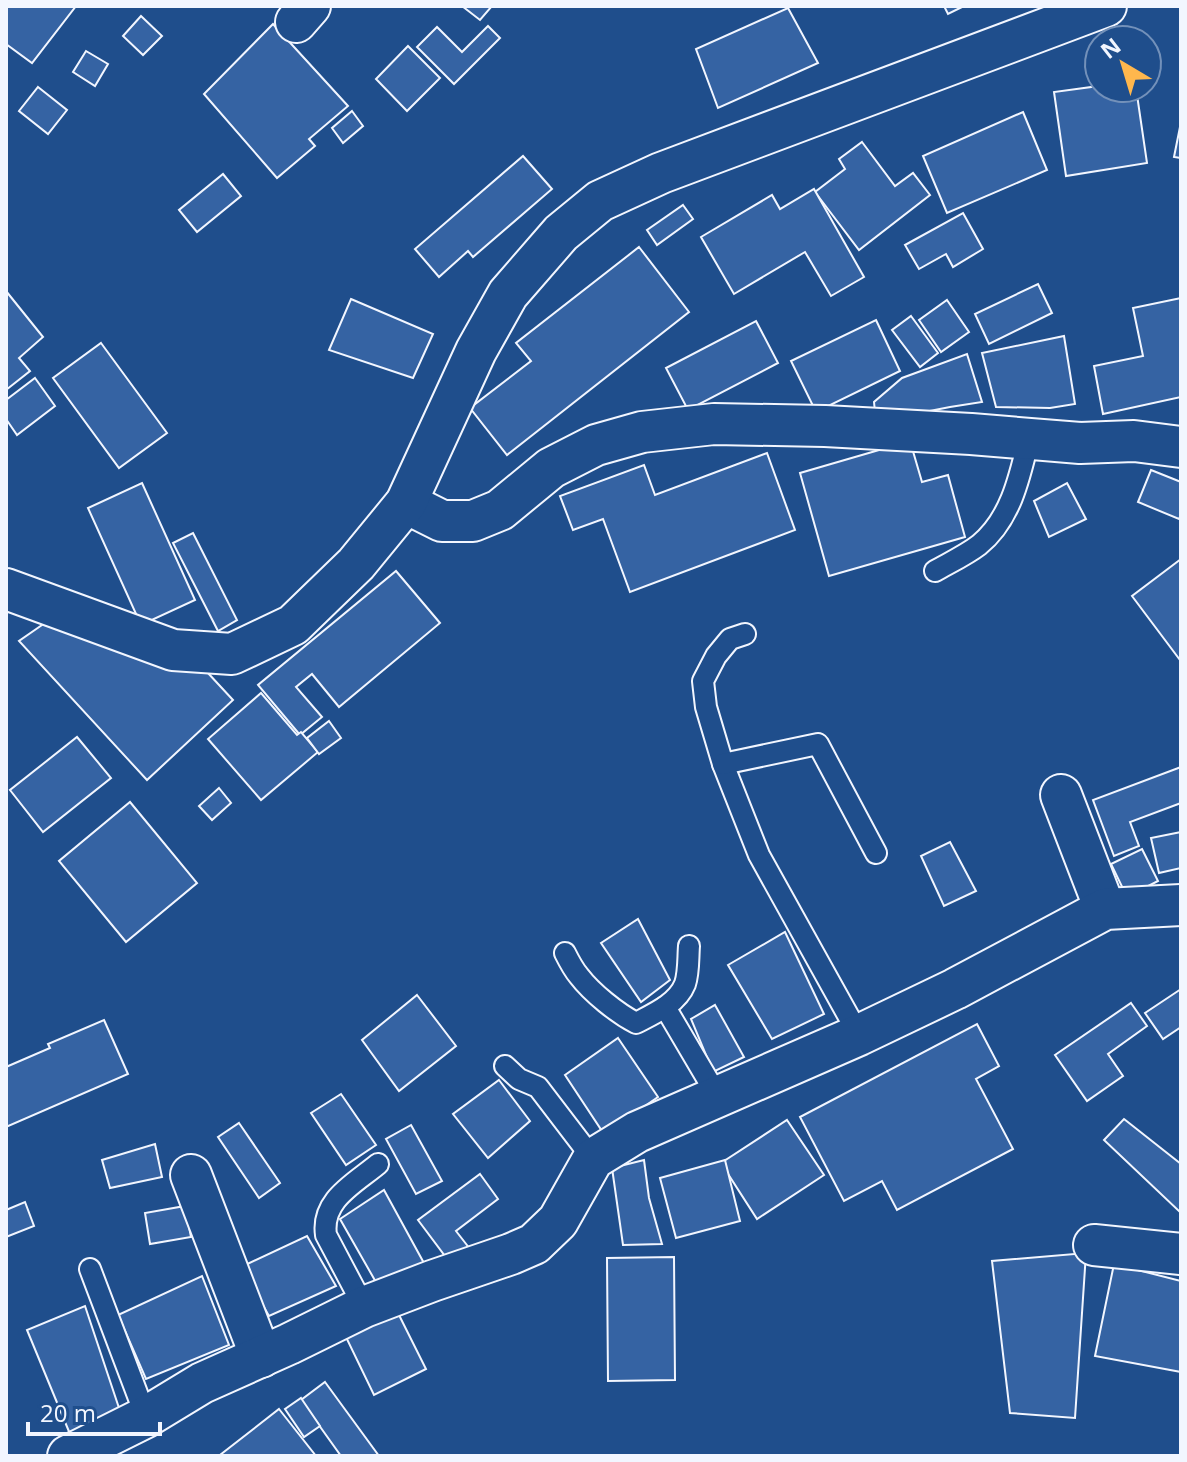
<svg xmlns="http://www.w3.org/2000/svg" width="1187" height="1462" font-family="'Open Sans',sans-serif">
<rect width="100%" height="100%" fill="#1f4e8c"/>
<g fill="#3563a3" stroke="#f2f6ff" stroke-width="2">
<polygon points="6,6 76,6 32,63 6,44"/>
<polygon points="462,6 492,6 480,20"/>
<polygon points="944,6 964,6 948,14"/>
<polygon points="788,8 818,63 718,108 696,49"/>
<polygon points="141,16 162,36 143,55 123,36"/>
<polygon points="273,24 348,106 309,139 315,146 277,178 204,94"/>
<polygon points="488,26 500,38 454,84 417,47 437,27 462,52"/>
<polygon points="408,46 440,78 407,111 376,79"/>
<polygon points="86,51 108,64 95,86 73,72"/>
<polygon points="1099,86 1099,88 1136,88 1147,163 1066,176 1054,92"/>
<polygon points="38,87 67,110 48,134 19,111"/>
<polygon points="352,111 363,126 343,143 332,128"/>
<polygon points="1023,112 1047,170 947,213 923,156"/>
<polygon points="1181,122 1181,158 1174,157"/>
<polygon points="862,142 895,186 913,173 930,195 859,250 815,192 845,169 839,159"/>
<polygon points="523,156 552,189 473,257 468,251 439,277 415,249"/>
<polygon points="223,174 241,196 197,232 179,210"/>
<polygon points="814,189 864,277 831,296 805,252 734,294 701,237 772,195 780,209"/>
<polygon points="683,205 693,219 657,245 647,230"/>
<polygon points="963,213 983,249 953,267 946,254 919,269 905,245"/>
<polygon points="639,247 689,312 507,455 470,408 531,361 516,343"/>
<polygon points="1038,284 1052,313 989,344 975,314"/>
<polygon points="6,291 43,337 19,358 30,371 6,390"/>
<polygon points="1181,298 1181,397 1103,414 1094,366 1143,356 1133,308"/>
<polygon points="351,299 433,334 413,378 329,350"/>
<polygon points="947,300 969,332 941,352 919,320"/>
<polygon points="911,316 938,353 920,367 892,330"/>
<polygon points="876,320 900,371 816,412 791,361"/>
<polygon points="756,321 778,363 688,410 666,368"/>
<polygon points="1064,336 1075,404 1050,408 996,407 982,353"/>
<polygon points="101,343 167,433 119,468 53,378"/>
<polygon points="967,354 982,402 950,407 899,417 875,412 874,402 902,378"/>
<polygon points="35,378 55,406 17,435 6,419 6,400"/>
<polygon points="910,441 922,482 948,475 965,537 829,576 800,473"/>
<polygon points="767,453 795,530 630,592 603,519 573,530 560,496 644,465 655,495"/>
<polygon points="1151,470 1181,482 1181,515 1179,519 1138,502"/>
<polygon points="142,483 195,600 141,625 88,508"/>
<polygon points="1067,483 1086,519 1049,537 1034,501"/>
<polygon points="193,533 237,620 218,631 173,543"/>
<polygon points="1181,559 1181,659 1180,660 1132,596"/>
<polygon points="396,571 440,623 339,707 312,674 296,687 322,717 300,735 258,685"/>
<polygon points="55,616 194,658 233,700 147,780 19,641"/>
<polygon points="261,693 297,735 301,732 318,752 261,800 208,739"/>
<polygon points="329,721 341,738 319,754 307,738"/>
<polygon points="77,737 111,778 43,832 10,790"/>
<polygon points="1181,767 1181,803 1130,822 1139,846 1114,856 1093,800"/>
<polygon points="219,788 231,803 212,820 199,806"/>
<polygon points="130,802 197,883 126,942 59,861"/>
<polygon points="1181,832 1181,868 1159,873 1151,838"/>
<polygon points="950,842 976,891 944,906 921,856"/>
<polygon points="1142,849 1158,881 1127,897 1111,864"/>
<polygon points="638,919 670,980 641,1002 601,943"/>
<polygon points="785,932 824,1014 772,1039 728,965"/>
<polygon points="1181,989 1181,1027 1163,1039 1145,1013"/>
<polygon points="417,995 456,1046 399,1091 362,1040"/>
<polygon points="1131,1003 1147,1026 1108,1054 1123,1076 1087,1101 1055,1055"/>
<polygon points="715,1005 744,1057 713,1072 691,1019"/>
<polygon points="104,1020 128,1074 6,1127 6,1067 50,1048 48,1044"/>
<polygon points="977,1024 999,1066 976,1079 1013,1149 897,1210 882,1181 844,1201 800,1117"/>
<polygon points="618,1038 658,1097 604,1134 565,1075"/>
<polygon points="499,1080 530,1121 488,1158 453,1114"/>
<polygon points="341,1094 376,1145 346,1165 311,1113"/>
<polygon points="1124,1119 1181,1164 1181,1213 1104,1140"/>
<polygon points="787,1120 824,1175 757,1219 721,1163"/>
<polygon points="239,1123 280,1183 259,1198 218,1137"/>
<polygon points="411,1125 442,1181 416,1194 386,1139"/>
<polygon points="155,1144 162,1177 110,1188 102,1160"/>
<polygon points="644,1160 649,1198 662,1244 623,1245 612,1168"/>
<polygon points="725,1160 740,1221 676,1238 660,1178"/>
<polygon points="480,1174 498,1199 456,1231 470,1249 451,1264 418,1220"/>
<polygon points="384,1190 425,1265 381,1291 340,1219"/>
<polygon points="25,1202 34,1226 6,1237 6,1210"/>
<polygon points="185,1206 191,1237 150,1244 145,1213"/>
<polygon points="307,1236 336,1286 269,1316 241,1267"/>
<polygon points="1086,1253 1075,1418 1010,1413 992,1261"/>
<polygon points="674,1257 675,1380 608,1381 607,1258"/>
<polygon points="1114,1264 1181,1281 1181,1372 1095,1356"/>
<polygon points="202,1276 229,1345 146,1379 118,1315"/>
<polygon points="85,1306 119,1408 70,1434 27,1330"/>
<polygon points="395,1307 426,1369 374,1395 344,1333"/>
<polygon points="325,1382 379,1456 341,1456 301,1400"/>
<polygon points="301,1398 320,1426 304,1437 285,1409"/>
<polygon points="279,1409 316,1456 220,1456 220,1455"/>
</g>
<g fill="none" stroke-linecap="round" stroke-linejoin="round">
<g stroke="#f2f6ff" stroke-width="24">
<g id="lane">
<path d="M 935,571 C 949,563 966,555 979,545 C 1011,519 1020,476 1029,438"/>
<polyline points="745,634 730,639 716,656 703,681 706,707 723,764 759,855 859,1035"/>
<polyline points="723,764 818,744 876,853"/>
<path d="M 565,953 C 569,961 573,969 579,976 C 592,993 617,1013 636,1023 C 653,1014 677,1004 685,984 C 689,972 688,958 689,946"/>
<polyline points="665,1007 718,1097"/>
<polyline points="505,1066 519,1079 538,1087 593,1159"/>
<polyline points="90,1269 146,1417"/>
<path d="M 364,1307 L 326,1235 C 321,1200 354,1184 378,1164"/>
</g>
</g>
<g stroke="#f2f6ff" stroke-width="44">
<g id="street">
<polyline points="296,22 310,6"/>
<polyline points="406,503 442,521 473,521 500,510 551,468 596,445 642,432 714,424 825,426 971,434 1080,443 1134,441 1181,447"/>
<polyline points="6,589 173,650 232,654 293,625 356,564 406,503 476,351 508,294 561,233 600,201 661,173 1106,6"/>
<polyline points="1061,795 1105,909"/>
<polyline points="191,1175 261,1357"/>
<polyline points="1094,1245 1181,1254"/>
<polyline points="68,1456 146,1417 202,1383 289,1344 364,1307 432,1281 511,1254 534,1244 558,1221 593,1159 637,1132 859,1035 955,989 1105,909 1181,905"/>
</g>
</g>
<use href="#lane" stroke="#1f4e8c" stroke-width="20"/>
<use href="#street" stroke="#1f4e8c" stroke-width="40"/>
</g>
<rect width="1187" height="1462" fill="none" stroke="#f2f6ff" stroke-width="16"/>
<g transform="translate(1123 64) rotate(322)"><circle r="38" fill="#1f4e8c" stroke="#7391ba" stroke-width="2"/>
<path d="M0-6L14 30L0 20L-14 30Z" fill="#ffb74d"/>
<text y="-12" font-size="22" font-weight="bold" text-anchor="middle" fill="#f2f6ff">N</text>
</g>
<path d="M28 1422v12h132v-12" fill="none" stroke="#f2f6ff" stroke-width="4"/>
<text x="40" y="1422" font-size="24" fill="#f2f6ff" stroke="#1f4e8c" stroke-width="6" paint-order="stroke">20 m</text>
</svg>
